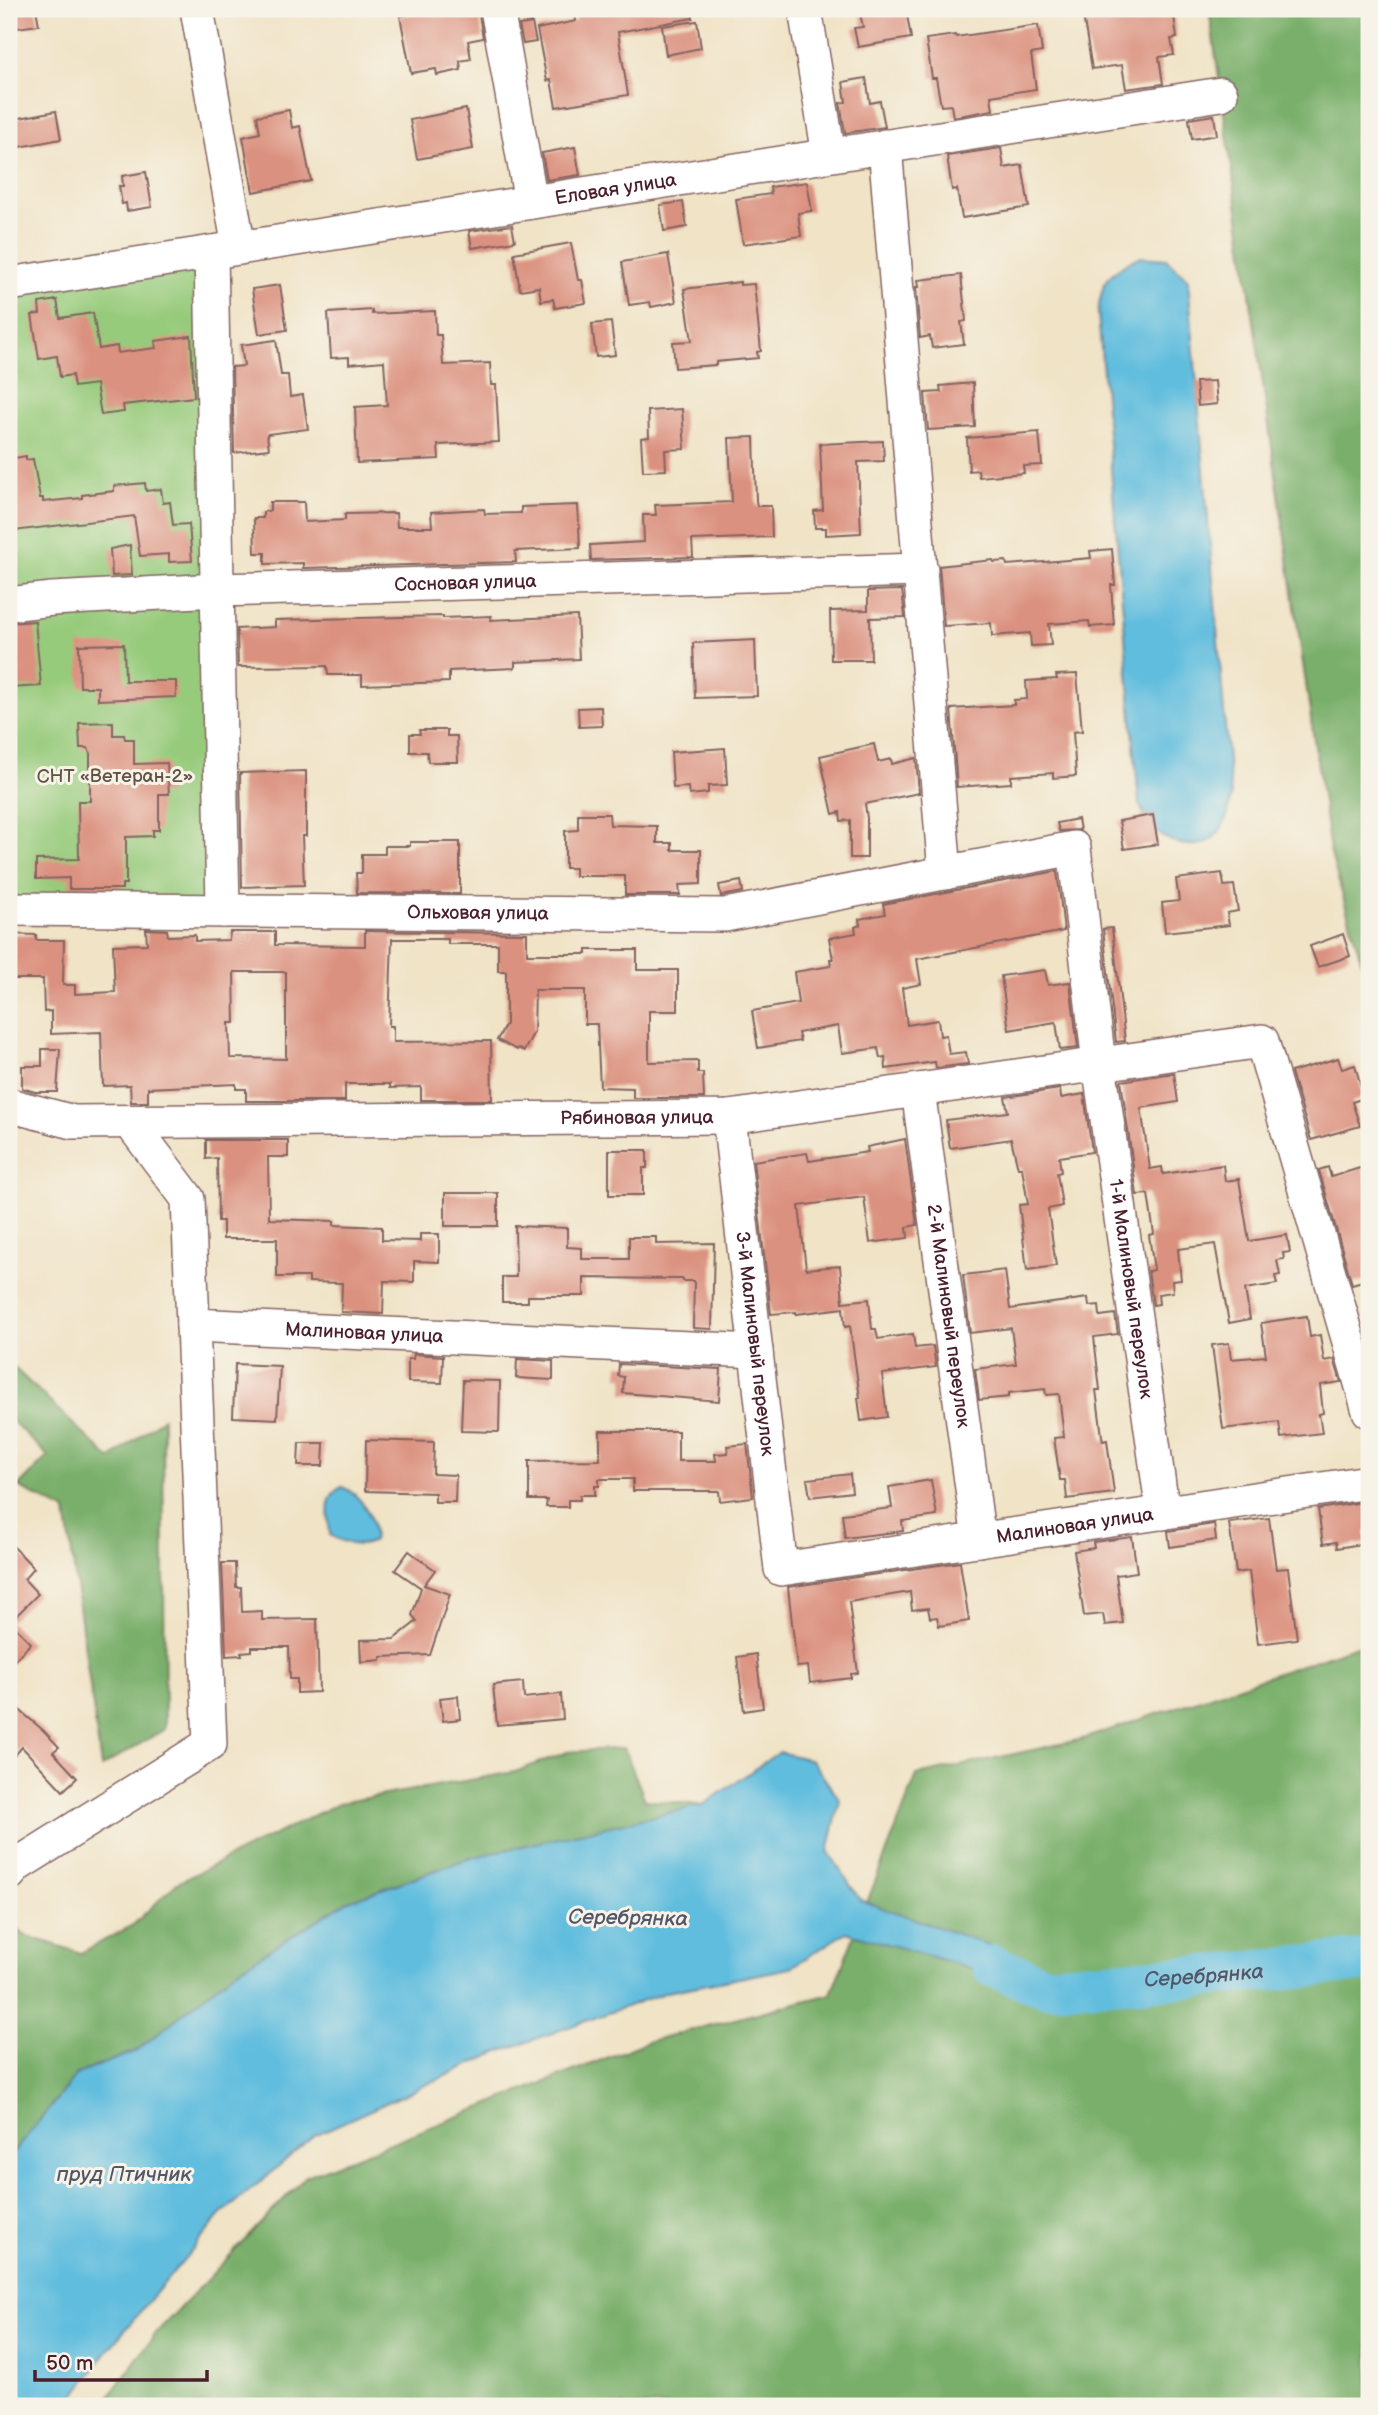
<svg xmlns="http://www.w3.org/2000/svg" width="1378" height="2415" font-family="'Balsamiq Sans',sans-serif">
<rect width="100%" height="100%" fill="#f7f3e8"/>
<filter id="ink" filterUnits="userSpaceOnUse"><feTurbulence type="fractalNoise" baseFrequency=".0143" numOctaves="2"/><feDisplacementMap in="SourceGraphic" scale="14" xChannelSelector="R" yChannelSelector="G"/><feConvolveMatrix kernelMatrix="1 2 1 2 8 2 1 2 1" color-interpolation-filters="sRGB"/></filter>
<filter id="wash" filterUnits="userSpaceOnUse"><feTurbulence type="fractalNoise" baseFrequency=".00686" numOctaves="4" result="noise"/><feDisplacementMap in="SourceGraphic" scale="28" xChannelSelector="R" yChannelSelector="G"/><feGaussianBlur stdDeviation="1.57" result="paint"/><feColorMatrix in="noise" values="0 0 0 0 0 0 0 0 0 0 0 0 0 0 0 0 0 1.4 0 .05"/><feComposite in="paint" operator="in"/></filter>
<g filter="url(#wash)">
<rect width="100%" height="100%" fill="#f0e3c6"/>
<polygon fill="#97cb7b" stroke="#707553" stroke-width="2" points="211,252 223,911 9,909 9,284"/>
<g fill="#79af6b" stroke="#62674b" stroke-width="2">
<polygon points="1209,9 1369,9 1369,988 1330,851"/>
<polygon points="9,1363 110,1459 163,1418 165,1729 101,1767 66,1511 18,1487 48,1456 9,1418"/>
<polygon points="1369,1642 1369,2401 1357,2406 102,2406 156,2333 306,2176 650,2041 831,1994 917,1775 1083,1739"/>
<polygon points="624,1748 645,1800 704,1805 470,1858 346,1902 233,1973 136,2051 77,2074 9,2158 9,1921 24,1935 81,1953 133,1925 177,1883 339,1803 515,1772 567,1752"/>
</g>
<g fill="#60bdde" stroke="#556e84" stroke-width="2">
<path d="M 1139,257 L 1166,259 L 1188,279 L 1231,797 C 1229,804 1229,812 1226,819 C 1213,853 1181,850 1156,832 L 1153,815 L 1145,816 L 1139,804 L 1098,313 C 1102,278 1108,273 1139,257 Z"/>
<path d="M 342,1487 C 361,1494 377,1521 373,1541 C 358,1549 344,1543 330,1535 C 329,1516 323,1496 342,1487 Z"/>
<polygon points="779,1752 811,1760 840,1800 828,1851 860,1900 992,1946 1045,1986 988,1973 846,1932 790,1968 667,1992 496,2053 315,2135 221,2215 108,2350 67,2406 9,2406 9,2158 77,2074 136,2051 233,1973 346,1902 470,1858 703,1805"/>
</g>
<g fill="none" stroke-linecap="round" stroke-linejoin="round">
<path stroke="#60bdde" stroke-width="42" id="s1" d="M 993,1966 L 1045,1986 L 1220,1975 L 1369,1960"/>
</g>
<g id="blocks">
<g fill="#db917f" fill-rule="evenodd">
<polygon points="9,9 36,9 39,25 9,29"/>
<polygon points="411,9 478,9 483,38 468,41 471,59 460,61 461,70 437,75 436,69 411,73 400,16 412,14"/>
<polygon points="606,9 692,9 693,18 618,32 628,95 556,107 551,80 547,81 537,29 576,21 575,14"/>
<polygon points="859,9 906,9 911,38 858,47 854,28 863,27"/>
<polygon points="1082,9 1173,9 1177,38 1171,39 1174,55 1159,57 1163,84 1126,89 1122,65 1092,69"/>
<polygon points="697,21 701,48 666,55 662,26"/>
<polygon points="532,23 536,42 523,44 519,25"/>
<polygon points="1038,25 1042,52 1031,54 1036,89 991,96 993,110 953,117 951,105 941,106 936,78 932,78 926,39 955,35 956,37"/>
<polygon points="866,78 870,103 880,101 885,127 845,133 840,103 846,102 843,82"/>
<polygon points="466,109 473,149 417,159 410,120"/>
<polygon points="289,110 292,128 300,126 311,181 253,192 243,137 260,133 257,116"/>
<polygon points="56,111 61,139 9,149 9,120"/>
<polygon points="1214,115 1217,135 1192,139 1189,119"/>
<polygon points="575,147 580,175 547,180 542,153"/>
<polygon points="1001,148 1004,168 1022,165 1029,207 962,218 957,189 952,190 947,156"/>
<polygon points="146,172 152,207 127,211 126,203 122,204 119,186 123,186 122,176"/>
<polygon points="807,182 812,211 798,213 801,236 743,244 736,199 771,194 770,187"/>
<polygon points="683,202 687,227 664,231 660,205"/>
<polygon points="512,225 515,241 472,248 469,231"/>
<polygon points="571,243 578,280 582,280 586,303 555,308 553,299 541,301 539,287 520,290 514,253"/>
<polygon points="668,254 676,302 651,307 650,302 629,305 622,262"/>
<polygon points="961,275 966,321 961,322 964,344 932,348 930,336 920,338 916,287 919,287 918,280"/>
<polygon points="740,282 740,285 754,284 761,351 757,352 758,358 716,362 716,365 675,368 673,342 692,341 684,289"/>
<polygon points="280,285 287,330 259,334 252,289"/>
<polygon points="57,300 60,318 93,313 99,349 117,346 118,353 156,348 155,341 191,336 194,397 123,405 124,412 101,415 96,384 74,387 72,375 60,377 57,356 39,359 32,315 40,314 39,303"/>
<polygon points="372,310 372,314 435,311 436,335 441,335 443,365 490,363 491,385 496,385 499,442 438,445 439,459 357,463 355,407 387,405 384,361 349,364 349,357 331,358 328,313"/>
<polygon points="611,322 615,355 596,357 592,324"/>
<polygon points="276,340 281,375 288,375 290,397 303,395 308,429 267,434 269,449 234,453 232,367 244,366 241,345"/>
<polygon points="1215,381 1217,404 1198,406 1196,382"/>
<polygon points="973,383 975,427 928,430 925,393 941,392 940,386"/>
<polygon points="682,409 685,449 665,450 666,470 643,471 641,438 649,437 648,411"/>
<polygon points="1039,432 1042,465 1023,466 1024,473 979,477 978,470 969,471 967,438"/>
<polygon points="754,437 756,501 757,506 771,506 772,537 692,540 693,557 591,560 590,545 644,542 643,515 656,515 655,505 732,502 729,438"/>
<polygon points="883,441 884,461 858,462 861,533 826,535 826,528 815,528 814,511 823,510 820,444"/>
<polygon points="26,456 26,460 33,459 40,498 43,498 43,502 82,498 82,495 114,491 114,486 145,483 146,491 161,489 163,503 170,502 173,525 189,524 192,561 169,562 169,554 140,556 134,516 14,531 9,487 9,459"/>
<polygon points="270,502 304,502 305,522 345,520 345,514 396,513 397,527 432,527 431,512 484,509 485,514 521,513 521,507 578,505 580,548 515,551 516,562 303,568 303,563 265,564 265,553 255,553 254,518 263,518 263,512 270,511"/>
<polygon points="130,545 132,575 112,576 110,549"/>
<polygon points="1112,549 1115,585 1111,585 1114,625 1090,627 1089,621 1049,624 1051,645 1031,646 1030,633 992,636 991,623 944,626 939,566 993,560 994,562 1006,561 1007,565 1091,558 1090,551"/>
<polygon points="902,590 905,617 870,618 871,660 831,660 830,611 868,610 868,591"/>
<polygon points="443,616 443,618 491,616 491,620 577,616 579,659 515,662 515,668 449,671 449,682 362,685 362,675 328,675 327,666 238,667 237,629 275,627 275,620"/>
<polygon points="35,621 41,686 9,688 9,623"/>
<polygon points="755,640 757,696 695,698 693,643"/>
<polygon points="124,644 125,681 176,681 176,697 98,700 98,687 80,687 79,645"/>
<polygon points="1077,674 1082,731 1073,732 1076,776 1053,778 1053,773 1011,776 1011,783 957,787 951,709 1014,705 1014,700 1027,699 1026,681 1057,679 1056,675"/>
<polygon points="601,707 602,726 579,727 578,708"/>
<polygon points="113,722 113,735 124,735 125,739 134,739 134,764 167,763 169,794 159,794 159,830 153,830 153,836 126,837 126,884 122,884 122,889 69,889 69,878 36,879 36,860 79,859 78,801 90,801 90,754 88,748 80,748 79,723"/>
<polygon points="419,730 447,730 447,736 457,736 458,762 428,762 427,752 410,752 410,734 420,734"/>
<polygon points="874,744 878,762 891,759 892,764 916,758 919,793 865,804 867,818 867,858 850,858 850,820 841,821 840,812 833,814 820,756"/>
<polygon points="725,748 727,785 708,786 708,793 689,795 688,787 673,788 671,752"/>
<polygon points="306,771 306,836 302,836 304,885 242,887 240,773"/>
<polygon points="578,814 609,814 610,825 657,826 657,843 672,843 672,850 701,850 701,884 679,885 680,895 625,895 625,876 575,876 575,868 565,868 565,831 578,830"/>
<polygon points="1153,815 1158,844 1124,849 1119,821"/>
<polygon points="1078,819 1080,830 1059,831 1057,823"/>
<polygon points="410,842 460,842 460,894 357,893 356,873 362,873 362,854 385,854 385,846 410,846"/>
<polygon points="1057,871 1064,931 917,959 921,984 902,988 907,1025 938,1020 940,1036 946,1035 949,1054 966,1052 968,1064 936,1068 935,1062 886,1069 885,1057 880,1058 878,1048 842,1053 838,1026 798,1033 800,1041 758,1048 752,1011 798,1003 794,972 831,966 830,959 833,959 829,938 856,933 855,927 860,925 859,919 885,914 883,904"/>
<polygon points="1222,873 1224,886 1234,885 1238,911 1227,913 1229,925 1165,932 1162,903 1179,901 1176,879"/>
<polygon points="741,881 743,892 721,896 719,885"/>
<polygon points="1112,928 1125,1041 1116,1042 1103,929"/>
<path d="M 146,929 L 167,930 L 168,936 L 195,935 L 195,941 L 229,940 L 230,932 L 275,932 L 275,945 L 365,946 L 365,931 L 527,933 L 527,954 L 587,954 L 587,950 L 637,950 L 637,970 L 678,970 L 678,1011 L 649,1011 L 649,1062 L 698,1061 L 698,1073 L 703,1073 L 704,1098 L 633,1098 L 633,1088 L 600,1087 L 597,1024 L 585,1024 L 585,990 L 535,990 L 534,1032 L 524,1051 L 518,1048 L 517,1050 L 497,1040 L 506,1024 L 506,971 L 498,971 L 498,944 L 448,944 L 448,939 L 392,939 L 389,1026 L 393,1026 L 393,1042 L 491,1041 L 492,1100 L 421,1100 L 421,1087 L 390,1088 L 390,1084 L 345,1084 L 345,1101 L 246,1101 L 246,1089 L 236,1089 L 236,1084 L 148,1088 L 148,1102 L 131,1102 L 130,1085 L 103,1086 L 101,1032 L 51,1034 L 51,1011 L 44,1012 L 43,979 L 9,979 L 9,934 L 36,935 L 36,940 L 64,940 L 63,985 L 75,985 L 75,994 L 115,992 L 113,945 L 147,944 ZM 234,972 L 286,972 L 286,1059 L 230,1058 L 229,1023 L 235,1023 Z"/>
<polygon points="1343,934 1350,956 1318,967 1310,946"/>
<polygon points="1045,970 1048,985 1070,982 1078,1048 1060,1050 1056,1022 1009,1030 1001,976"/>
<polygon points="42,1049 60,1049 57,1092 35,1092 22,1088 22,1066 42,1066"/>
<polygon points="1338,1058 1342,1069 1355,1065 1364,1098 1352,1102 1360,1126 1311,1140 1291,1072"/>
<polygon points="1174,1073 1178,1102 1141,1108 1150,1169 1162,1167 1163,1174 1223,1165 1225,1181 1239,1179 1249,1241 1287,1235 1290,1252 1283,1253 1284,1259 1277,1260 1280,1275 1275,1276 1277,1284 1245,1289 1250,1319 1229,1323 1215,1244 1178,1249 1181,1280 1172,1281 1173,1292 1158,1294 1159,1304 1153,1305 1148,1271 1154,1270 1149,1235 1154,1234 1148,1194 1137,1195 1121,1081"/>
<polygon points="1060,1089 1061,1098 1084,1094 1092,1152 1059,1157 1061,1172 1057,1173 1062,1206 1048,1209 1056,1266 1027,1270 1019,1205 1028,1204 1022,1168 1018,1168 1011,1139 950,1148 946,1120 1008,1112 1005,1097"/>
<polygon points="905,1139 917,1225 907,1227 908,1238 870,1243 864,1197 799,1206 806,1269 840,1266 843,1302 869,1299 872,1329 876,1329 878,1339 913,1334 915,1348 933,1346 936,1367 882,1374 887,1417 861,1421 858,1398 860,1398 850,1326 845,1327 843,1308 796,1314 796,1312 771,1314 753,1161 807,1153 809,1161 868,1152 867,1147"/>
<polygon points="206,1140 288,1140 288,1157 268,1157 269,1219 334,1221 334,1225 382,1227 382,1240 420,1241 420,1234 439,1234 439,1262 414,1261 414,1282 384,1281 383,1314 341,1312 342,1283 309,1282 309,1277 277,1277 277,1239 223,1239 223,1221 218,1221 217,1158 206,1159"/>
<polygon points="609,1150 647,1150 647,1168 643,1168 643,1195 609,1195"/>
<polygon points="1328,1167 1331,1177 1363,1167 1369,1188 1369,1272 1364,1274 1366,1280 1352,1284 1319,1170"/>
<rect x="445" y="1193" width="53" height="33"/>
<polygon points="515,1226 567,1228 567,1247 582,1248 582,1259 629,1259 629,1237 656,1237 656,1244 714,1243 712,1329 693,1328 694,1281 683,1281 683,1279 584,1278 584,1296 528,1296 528,1302 502,1302 502,1277 516,1277"/>
<polygon points="1005,1270 1010,1309 1088,1298 1089,1306 1099,1305 1100,1316 1115,1314 1118,1334 1094,1337 1100,1390 1096,1390 1102,1436 1103,1441 1107,1440 1114,1493 1067,1499 1065,1480 1060,1480 1054,1438 1064,1437 1059,1394 1046,1395 1045,1389 1009,1393 1009,1397 979,1400 975,1369 1016,1364 1011,1328 970,1333 963,1275"/>
<polygon points="1307,1316 1310,1337 1320,1335 1324,1361 1334,1359 1341,1382 1320,1385 1323,1413 1319,1414 1322,1433 1281,1438 1279,1422 1223,1429 1212,1345 1229,1343 1231,1359 1266,1356 1261,1323"/>
<polygon points="414,1354 443,1356 442,1383 408,1382 408,1359 413,1359"/>
<polygon points="517,1359 553,1361 553,1380 516,1378"/>
<polygon points="235,1364 280,1366 277,1419 233,1417"/>
<polygon points="619,1364 721,1369 719,1401 623,1393 624,1377 618,1376"/>
<polygon points="463,1380 500,1381 499,1432 461,1431"/>
<polygon points="600,1431 678,1431 678,1461 716,1461 715,1454 728,1453 727,1446 747,1444 753,1497 720,1501 719,1491 633,1491 633,1479 599,1479 599,1486 595,1486 595,1495 580,1495 580,1500 568,1500 568,1507 546,1507 547,1500 529,1500 529,1461 600,1460"/>
<polygon points="366,1440 434,1442 433,1474 456,1475 455,1502 435,1502 435,1493 365,1491"/>
<polygon points="299,1443 324,1443 323,1466 298,1466"/>
<polygon points="850,1474 852,1492 810,1497 807,1479"/>
<polygon points="931,1480 937,1516 902,1521 903,1531 845,1538 842,1514 892,1508 889,1487"/>
<polygon points="1369,1501 1369,1531 1365,1532 1367,1543 1337,1548 1336,1542 1323,1544 1318,1509"/>
<polygon points="1269,1518 1276,1569 1288,1568 1297,1639 1258,1644 1249,1571 1236,1573 1229,1523"/>
<polygon points="1214,1524 1216,1540 1170,1547 1168,1531"/>
<polygon points="1132,1537 1137,1572 1116,1575 1123,1623 1105,1625 1103,1614 1084,1616 1074,1551 1094,1548 1093,1542"/>
<polygon points="9,1542 34,1568 24,1579 38,1594 10,1622 31,1643 9,1666"/>
<polygon points="409,1551 435,1570 424,1585 450,1594 430,1655 381,1657 381,1660 361,1662 360,1640 394,1639 417,1621 412,1615 421,1588 395,1570"/>
<polygon points="960,1562 969,1621 939,1626 937,1617 930,1618 928,1608 912,1610 910,1592 849,1602 858,1673 851,1674 851,1678 810,1683 808,1666 797,1667 788,1587"/>
<polygon points="222,1563 235,1563 236,1587 241,1587 242,1612 262,1611 262,1620 317,1619 319,1692 297,1693 297,1679 290,1679 289,1647 252,1647 252,1651 241,1652 242,1655 226,1656"/>
<polygon points="756,1654 763,1708 744,1711 737,1657"/>
<polygon points="523,1682 524,1698 561,1694 563,1719 497,1725 493,1685"/>
<polygon points="458,1696 460,1719 443,1721 440,1698"/>
<polygon points="9,1701 44,1731 59,1747 53,1752 77,1778 63,1791 22,1747 9,1762"/>
</g>
</g>
</g>
<g filter="url(#ink)">
<use href="#blocks" fill-opacity="0" stroke="#846461" stroke-width="2"/>
<g fill="none" stroke-linecap="round" stroke-linejoin="round">
<g stroke="#846461" stroke-width="36">
<g id="minor">
<polyline points="197,9 239,248"/>
<polyline points="497,9 531,202"/>
<polyline points="805,9 829,155"/>
<polyline points="885,146 945,873"/>
<polyline points="211,252 223,911"/>
<path id="s2" d="M 9,284 L 1221,94"/>
<path id="s3" d="M 9,604 L 52,599 L 217,590 L 921,570"/>
<path id="s4" d="M 9,909 L 725,915 L 1074,848 L 1099,1064 L 1163,1513"/>
<path id="s5" d="M 918,1090 L 979,1540"/>
<path id="s6" d="M 9,1105 L 73,1122 L 729,1117 L 1262,1041 L 1369,1411"/>
<path id="s7" d="M 729,1117 L 781,1569 L 1369,1482"/>
<path id="s8" d="M 130,1122 L 188,1199 L 193,1325 L 756,1351"/>
<polyline points="9,1874 17,1865 210,1744 193,1325"/>
</g>
</g>
<use href="#minor" stroke="#fff" stroke-width="33"/>
</g>
</g>
<g text-anchor="middle" dominant-baseline="central" stroke-width="6" stroke-linejoin="round" paint-order="stroke">
<g font-size="19" fill="#4a1f2b" stroke="#f7f3e8">
<text stroke="none"><textPath href="#s2" startOffset="614">Еловая улица</textPath></text>
<text stroke="none"><textPath href="#s3" startOffset="457">Сосновая улица</textPath></text>
<text stroke="none"><textPath href="#s4" startOffset="469">Ольховая улица</textPath></text>
<text stroke="none"><textPath href="#s6" startOffset="630">Рябиновая улица</textPath></text>
<text stroke="none"><textPath href="#s4" startOffset="1516">1-й Малиновый переулок</textPath></text>
<text stroke="none"><textPath href="#s5" startOffset="228">2-й Малиновый переулок</textPath></text>
<text stroke="none"><textPath href="#s8" startOffset="394">Малиновая улица</textPath></text>
<text stroke="none"><textPath href="#s7" startOffset="228">3-й Малиновый переулок</textPath></text>
<text stroke="none"><textPath href="#s7" startOffset="752">Малиновая улица</textPath></text>
</g>
<g font-size="19" fill="#615343" stroke="#f7f3e8">
<text x="115" y="776">СНТ «Ветеран-2»</text>
</g>
<g font-size="21" font-style="italic" fill="#52566a" stroke="#f7f3e8">
<text transform="translate(628 1918) rotate(1)">Серебрянка</text>
<text stroke="none"><textPath href="#s1" startOffset="215">Серебрянка</textPath></text>
<text x="124" y="2174">пруд Птичник</text>
</g>
</g>
<rect width="1378" height="2415" fill="none" stroke="#f7f3e8" stroke-width="35"/>
<path d="M35 2370v10h172v-10" fill="none" stroke="#4a1f2b" stroke-width="3.5"/>
<text x="46" y="2370" font-size="21" fill="#4a1f2b" stroke="#f7f3e8" stroke-width="5" paint-order="stroke">50 m</text>
</svg>
